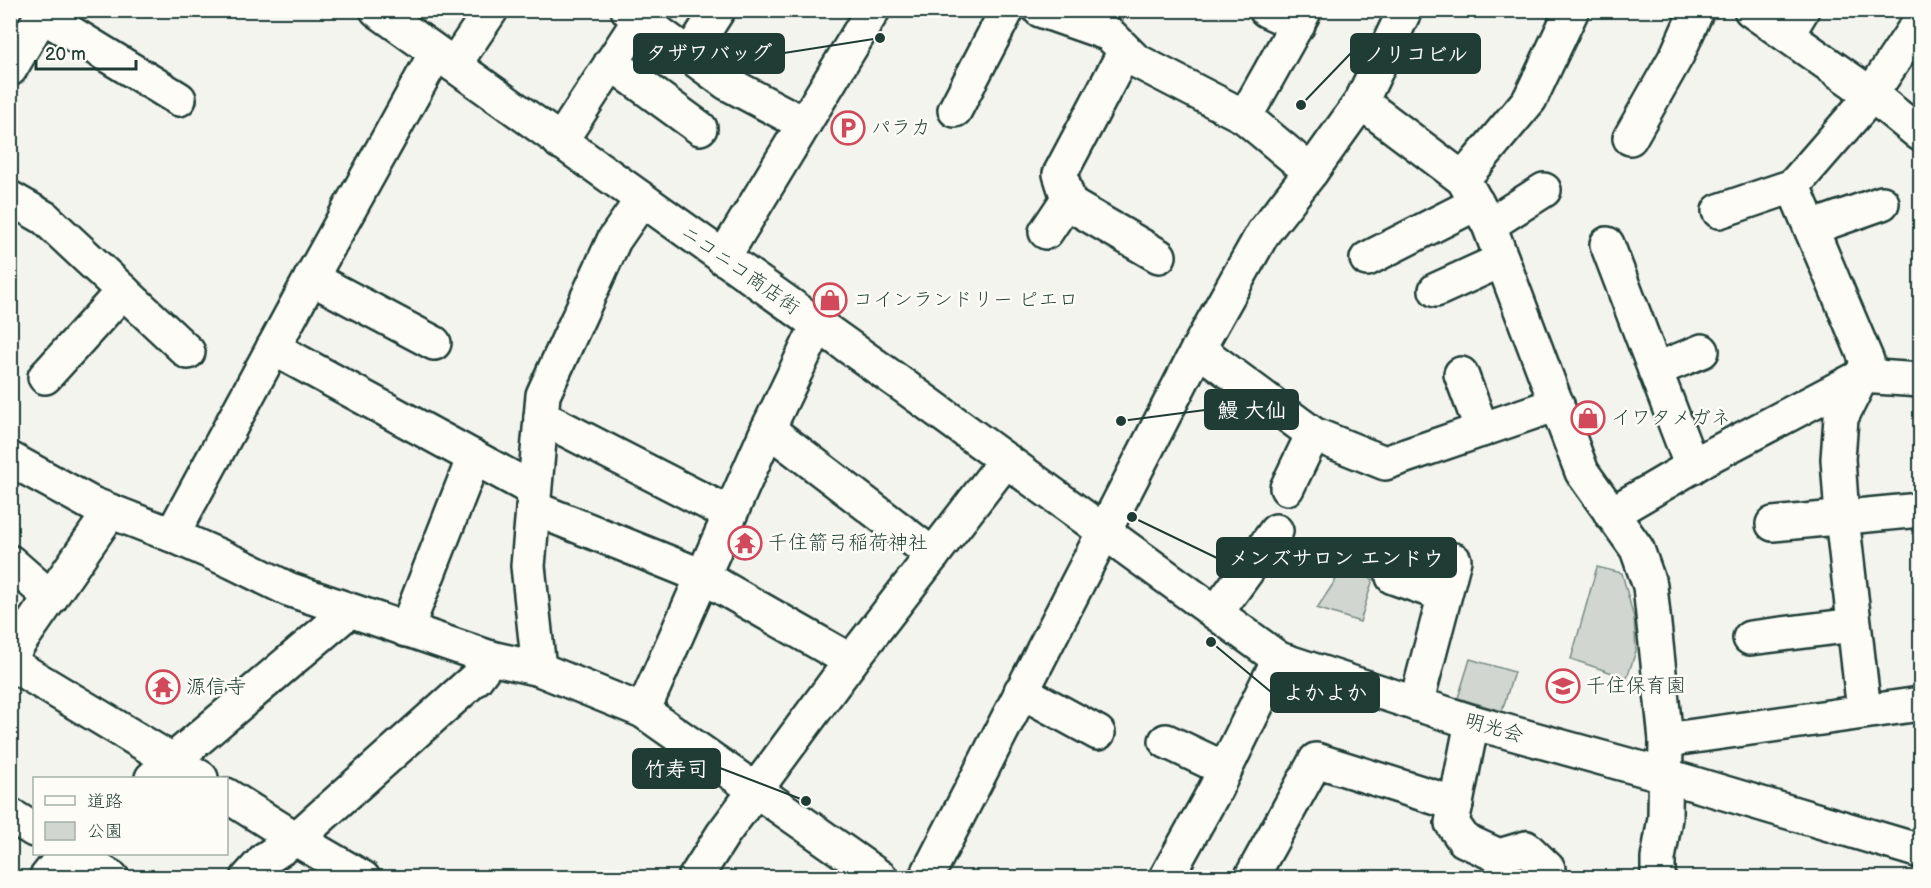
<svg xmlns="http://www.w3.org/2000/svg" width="1931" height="888" font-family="'Balsamiq Sans','Klee One',sans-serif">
<rect width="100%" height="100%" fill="#f4f4ef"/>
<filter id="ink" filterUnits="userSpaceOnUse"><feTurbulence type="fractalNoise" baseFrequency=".0167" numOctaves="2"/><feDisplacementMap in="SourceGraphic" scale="12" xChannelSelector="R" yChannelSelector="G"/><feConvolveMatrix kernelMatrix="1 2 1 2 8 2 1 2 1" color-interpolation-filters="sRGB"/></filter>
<g filter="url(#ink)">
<g fill="#d1d6d1" stroke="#788a82" stroke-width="1.5">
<polygon points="1597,567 1622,573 1634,618 1636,651 1627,678 1571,659"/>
<polygon points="1343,569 1373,579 1360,622 1317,608"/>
<polygon points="1470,659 1514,672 1502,711 1458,698"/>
</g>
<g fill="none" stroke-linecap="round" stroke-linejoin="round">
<g stroke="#1f3d34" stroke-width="38">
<g id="minor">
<polyline points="377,10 908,389 1279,659 1472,722 1664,775 1920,851"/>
<polyline points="628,10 727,83 804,124"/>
<polyline points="1040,10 1109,34 1135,60 1245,117 1311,172"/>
<polyline points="1266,10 1298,25"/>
<polyline points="1751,10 1872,95 1920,134"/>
<polyline points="43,16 179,99"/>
<polyline points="1787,35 1802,10"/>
<polyline points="690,54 718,10"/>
<polyline points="611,63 700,128"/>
<polyline points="454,65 491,10"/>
<polyline points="10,69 45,10"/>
<polyline points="1361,102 1463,179 1489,225 1582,472 1637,549 1650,586 1666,740"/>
<polyline points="955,110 1007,10"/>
<polyline points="1245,117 1305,10"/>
<polyline points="1630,138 1677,55 1697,10"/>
<polyline points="560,142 640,19"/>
<polyline points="1463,179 1530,99 1572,10"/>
<polyline points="10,198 45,218 188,352"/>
<polyline points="1066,202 1159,256"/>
<polyline points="1719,211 1793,186"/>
<polyline points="1489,225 1544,190"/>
<polyline points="1811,228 1882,203"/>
<polyline points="1046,232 1068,199 1060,174 1125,51"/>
<polyline points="1607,244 1692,467"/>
<polyline points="723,258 873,10"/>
<polyline points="1367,259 1477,203"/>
<polyline points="311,278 434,343"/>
<polyline points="1436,290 1502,260"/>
<polyline points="273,348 534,490"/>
<polyline points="1198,349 1313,434 1385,463 1557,404"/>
<polyline points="1655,370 1702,351"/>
<polyline points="1461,374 1482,430"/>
<polyline points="45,377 123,291"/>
<polyline points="541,417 730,514"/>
<polyline points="768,429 933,555"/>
<polyline points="10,459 92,504 172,535 233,562 288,589 491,658 539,669 643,711 881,878"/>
<polyline points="1287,488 1313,434"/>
<polyline points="533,508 702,576 851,661"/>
<polyline points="1611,514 1710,456 1862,376 1920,380"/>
<polyline points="1773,524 1920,510"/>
<polyline points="172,535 311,278 436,53"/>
<polyline points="10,562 51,598"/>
<polyline points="1393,577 1444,595"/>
<polyline points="1216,613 1276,531"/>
<polyline points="406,630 474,457"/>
<polyline points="1750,638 1854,625"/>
<polyline points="10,656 110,512"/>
<polyline points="10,663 201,778"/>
<polyline points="539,669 528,566 543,395 614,240 641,201"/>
<polyline points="1021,691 1098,733"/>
<polyline points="1416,704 1454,560"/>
<polyline points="643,711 768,429 818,325"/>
<polyline points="1864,711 1842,517 1838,459 1841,418 1862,376 1867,361 1793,186 1866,102 1920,21"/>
<polyline points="1472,722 1452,823 1464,840 1499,856 1526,848 1548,869 1547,878"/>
<polyline points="1166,741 1225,769"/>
<polyline points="152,778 349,611"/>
<polyline points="226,795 296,839 363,878"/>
<polyline points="10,815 34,830"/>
<polyline points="73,854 112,878"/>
<polyline points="46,878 65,854"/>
<polyline points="248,878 265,859 296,839 476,678 491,658"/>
<polyline points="695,878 723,834 851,661 1006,460"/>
<polyline points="926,878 1198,349 1263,233 1311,172 1361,102 1405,10"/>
<polyline points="1166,878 1215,790 1279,659"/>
<polyline points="1251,878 1316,760 1456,804"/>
<polyline points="1658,878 1658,859 1665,818 1666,740 1920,704"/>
</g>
</g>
<use href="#minor" stroke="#fdfcf7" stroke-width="33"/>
</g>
</g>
<defs>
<g id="parking-ring" transform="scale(1.725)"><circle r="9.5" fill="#fdfcf7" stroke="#d1495b" stroke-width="1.5"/><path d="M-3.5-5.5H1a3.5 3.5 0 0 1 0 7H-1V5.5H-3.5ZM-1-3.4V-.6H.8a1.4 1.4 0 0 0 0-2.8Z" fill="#d1495b"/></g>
<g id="shop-ring" transform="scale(1.725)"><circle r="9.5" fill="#fdfcf7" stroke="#d1495b" stroke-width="1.5"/><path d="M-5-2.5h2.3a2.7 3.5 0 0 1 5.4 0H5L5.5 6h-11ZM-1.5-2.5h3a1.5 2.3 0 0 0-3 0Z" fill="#d1495b"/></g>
<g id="temple-ring" transform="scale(1.725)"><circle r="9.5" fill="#fdfcf7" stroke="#d1495b" stroke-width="1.5"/><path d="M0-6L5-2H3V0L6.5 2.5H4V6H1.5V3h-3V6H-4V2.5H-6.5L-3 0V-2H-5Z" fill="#d1495b"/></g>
<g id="school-ring" transform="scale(1.725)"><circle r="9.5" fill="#fdfcf7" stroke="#d1495b" stroke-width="1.5"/><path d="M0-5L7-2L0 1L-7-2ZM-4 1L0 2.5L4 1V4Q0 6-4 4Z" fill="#d1495b"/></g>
</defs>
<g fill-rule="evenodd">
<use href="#parking-ring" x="848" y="128"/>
<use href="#shop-ring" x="830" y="300"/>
<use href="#shop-ring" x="1588" y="418"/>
<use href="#temple-ring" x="745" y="543"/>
<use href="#school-ring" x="1563" y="686"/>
<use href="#temple-ring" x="163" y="687"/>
</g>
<g text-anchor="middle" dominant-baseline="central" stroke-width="5" stroke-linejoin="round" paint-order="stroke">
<g font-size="20" fill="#1f3d34" stroke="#fdfcf7" text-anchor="start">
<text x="871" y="128">パラカ</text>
<text x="853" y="300">コインランドリー ピエロ</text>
<text x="1611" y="418">イワタメガネ</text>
<text x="768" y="543">千住箭弓稲荷神社</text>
<text x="1586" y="686">千住保育園</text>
<text x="186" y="687">源信寺</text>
</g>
<g font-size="20" fill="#1f3d34" stroke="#fdfcf7">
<text transform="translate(740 270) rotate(35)">ニコニコ商店街</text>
<text transform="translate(1494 728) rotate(16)">明光会</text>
</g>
</g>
<path fill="none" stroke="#1f3d34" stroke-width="2" d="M880 38L784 53M1301 105L1351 53M1121 421L1205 410M1132 517L1217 558M1211 642L1271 692M806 801L720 768"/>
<g fill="#1f3d34" stroke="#fdfcf7" stroke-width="2">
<circle cx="880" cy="38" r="6"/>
<circle cx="1301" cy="105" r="6"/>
<circle cx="1121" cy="421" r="6"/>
<circle cx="1132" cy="517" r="6"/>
<circle cx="1211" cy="642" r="6"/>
<circle cx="806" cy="801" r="6"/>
</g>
<g fill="#1f3d34" stroke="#1f3d34" stroke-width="2">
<rect x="634" y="34" width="150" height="39" rx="6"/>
<rect x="1351" y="34" width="129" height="39" rx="6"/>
<rect x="1205" y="390" width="93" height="39" rx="6"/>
<rect x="1217" y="538" width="239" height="39" rx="6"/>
<rect x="1271" y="673" width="108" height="39" rx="6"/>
<rect x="633" y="749" width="87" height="39" rx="6"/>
</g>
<g font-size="21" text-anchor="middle" font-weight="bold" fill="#fff">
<text x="709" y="60">タザワバッグ</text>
<text x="1416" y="61">ノリコビル</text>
<text x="1252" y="417">鰻 大仙</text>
<text x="1336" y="565">メンズサロン エンドウ</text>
<text x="1325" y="700">よかよか</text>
<text x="676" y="776">竹寿司</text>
</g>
<rect width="1931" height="888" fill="none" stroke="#fdfcf7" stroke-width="36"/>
<rect x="18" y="18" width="1895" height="852" fill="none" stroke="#1f3d34" stroke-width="2" filter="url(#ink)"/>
<rect x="33" y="777" width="195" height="78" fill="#fdfcf7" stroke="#a4b0a9" stroke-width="1.5"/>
<rect x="45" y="796" width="30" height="9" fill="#fdfcf7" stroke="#a4b0a9" stroke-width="1.5"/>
<text x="87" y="807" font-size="18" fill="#1f3d34">道路</text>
<rect x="45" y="822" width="30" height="18" fill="#d1d6d1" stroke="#a4b0a9" stroke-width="1.5"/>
<text x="87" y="837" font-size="18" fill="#1f3d34">公園</text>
<path d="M36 60v9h100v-9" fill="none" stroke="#1f3d34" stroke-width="3"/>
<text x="45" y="60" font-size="18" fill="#1f3d34" stroke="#fdfcf7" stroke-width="4.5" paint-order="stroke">20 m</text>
</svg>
